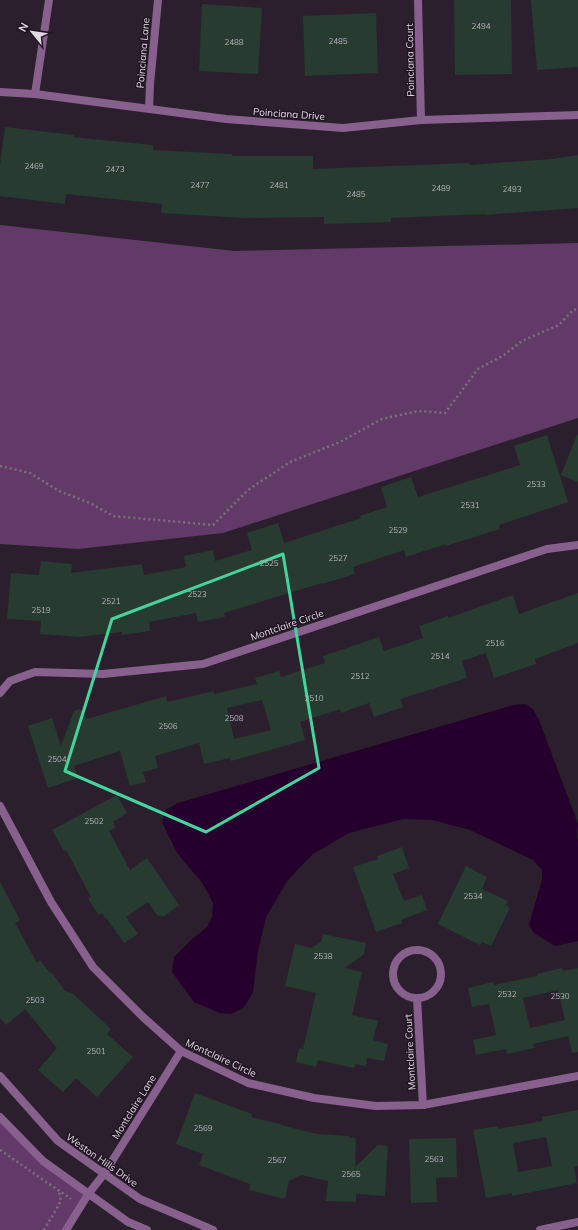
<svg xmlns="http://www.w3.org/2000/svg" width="578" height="1230" font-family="Mulish,sans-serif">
<rect width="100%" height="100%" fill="#2b1f2d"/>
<g fill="#623a67">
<polygon points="0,225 234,251 578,243 578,418 223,533 78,549 0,544"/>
<polygon points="0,1117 43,1161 89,1193 66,1230 0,1230"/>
</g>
<polygon fill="#26002c" points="525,704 533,709 539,720 578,824 577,837 578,840 578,941 555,946 534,933 529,925 542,879 542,870 533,860 470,830 432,820 403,819 349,833 313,854 288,880 266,917 258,951 253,992 244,1007 232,1014 220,1013 194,1002 172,972 174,957 191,940 207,927 212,917 213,903 203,884 177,853 162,822 166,810 178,803 513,705"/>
<g fill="#273b31" fill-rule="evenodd">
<polygon points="454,0 511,0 512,74 455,75"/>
<polygon points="531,0 578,0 578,67 537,70"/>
<polygon points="202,4 262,8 258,74 199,71"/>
<polygon points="376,13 378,73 305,76 303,16"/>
<polygon points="5,127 74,135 73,137 153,145 153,150 232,154 232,156 313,156 313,169 469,163 469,165 552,159 578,155 578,208 485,215 485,214 391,218 391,222 324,224 324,217 244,218 161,213 162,204 66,194 65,204 0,196 0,165"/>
<polygon points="547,435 568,502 499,525 500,529 446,546 446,544 406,557 404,550 353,567 355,574 322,584 322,583 224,613 225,617 198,622 196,613 149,622 150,631 122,635 122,632 79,637 40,634 41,621 7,619 11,573 39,575 41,561 72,564 71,573 142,564 144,575 186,567 184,556 213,550 215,561 252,550 247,533 278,523 284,543 361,518 360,516 387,507 381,487 411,477 418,497 520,465 514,446"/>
<polygon points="577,435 578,435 578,482 561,475"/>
<path d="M 578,593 L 578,643 L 535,659 L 536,664 L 494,678 L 486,653 L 462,661 L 467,678 L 400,699 L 403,707 L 374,717 L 369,703 L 341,713 L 340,709 L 300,722 L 305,740 L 231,761 L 230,758 L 204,764 L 199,743 L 155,756 L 158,768 L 143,772 L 146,782 L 130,786 L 120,751 L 74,766 L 78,778 L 48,788 L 28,726 L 52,718 L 61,746 L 74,711 L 79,709 L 84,712 L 87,719 L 166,696 L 167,702 L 214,691 L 214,694 L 257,684 L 255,678 L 279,671 L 281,677 L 325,663 L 323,656 L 379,637 L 384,651 L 423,638 L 419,626 L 448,616 L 448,618 L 513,595 L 519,614 ZM 262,700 L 271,730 L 234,739 L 227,708 Z"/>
<polygon points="117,795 127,813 113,822 116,827 109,831 130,870 147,858 179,905 163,917 157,915 148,902 126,917 138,934 124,943 107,919 106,919 102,913 99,915 88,899 91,897 66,850 64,851 52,830"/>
<polygon points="402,847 409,868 393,874 404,901 422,895 427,910 401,920 402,923 376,932 353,867 378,859 377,856"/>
<polygon points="466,866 487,877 482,889 508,901 506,905 510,908 491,946 482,942 480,945 438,924"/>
<polygon points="0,882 20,920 15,923 37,963 40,960 50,973 52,973 65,991 72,993 111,1029 107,1034 133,1057 97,1097 76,1078 63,1092 38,1070 57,1048 25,1009 6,1025 0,1018"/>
<polygon points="323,934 366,943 364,954 345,968 362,972 352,1015 378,1021 373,1040 388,1044 384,1061 367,1058 366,1066 355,1064 354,1068 318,1060 316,1067 296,1062 299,1048 303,1049 316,993 285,986 295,944 311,948 321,942"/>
<path d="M 562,968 L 563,971 L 578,968 L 578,1052 L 572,1053 L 568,1036 L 533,1044 L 534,1048 L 507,1054 L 506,1049 L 476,1055 L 473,1040 L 496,1035 L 489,1004 L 472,1007 L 468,988 L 493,982 L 494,985 L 537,976 L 537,974 ZM 558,990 L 565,1020 L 530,1028 L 523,998 Z"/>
<polygon points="195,1093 252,1114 251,1117 280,1124 281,1125 317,1134 349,1136 349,1138 356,1138 355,1167 378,1145 388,1146 385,1196 356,1194 356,1202 326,1201 328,1181 301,1175 289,1181 285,1199 249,1190 250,1184 199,1165 203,1154 176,1144"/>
<path d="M 578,1110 L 578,1166 L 574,1167 L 577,1183 L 512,1196 L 512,1193 L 486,1198 L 473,1130 L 498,1126 L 498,1129 L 543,1121 L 542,1117 ZM 546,1137 L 552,1166 L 518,1172 L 513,1143 Z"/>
<polygon points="456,1138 457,1177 436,1178 437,1202 411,1203 409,1139"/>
</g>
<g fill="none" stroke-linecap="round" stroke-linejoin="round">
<g stroke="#7b717d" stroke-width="2.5" stroke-dasharray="2 3" stroke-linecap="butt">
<polyline points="0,466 30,473 59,491 90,503 113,516 213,525 248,490 290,462 340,442 382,419 418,411 445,413 478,369 504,355 522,341 559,325 573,310 578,309"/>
<polyline points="0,1150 71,1199"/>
<polyline points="44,1230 61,1201 59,1192"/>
</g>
<g stroke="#88608d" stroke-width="8">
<polyline points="418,0 421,120"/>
<polyline points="0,92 35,94 226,119 343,128 421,120 578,115"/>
<polyline points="35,94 49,0"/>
<polyline points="149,108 150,84 158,0"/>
<polyline points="0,693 10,681 35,672 103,674 203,664 547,549 578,545"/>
<polyline points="0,806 51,902 93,967 143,1017 181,1051 248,1083 314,1098 376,1106 423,1105 578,1076"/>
<circle cx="417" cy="974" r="24"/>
<polyline points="417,998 423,1105"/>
<polyline points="0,1076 58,1141 140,1199 213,1230"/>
<polyline points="0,1117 43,1161 128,1222 147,1230"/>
<polyline points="66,1230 89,1193 104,1174 181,1051"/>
<polyline points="540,1230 578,1222"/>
</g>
</g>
<path fill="none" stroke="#46d49e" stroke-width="3" stroke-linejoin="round" d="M 283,554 L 319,768 L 206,832 L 65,771 L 112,619 Z"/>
<g text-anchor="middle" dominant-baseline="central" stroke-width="3" stroke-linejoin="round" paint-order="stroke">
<g font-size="8" fill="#b2b1b5">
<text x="481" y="26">2494</text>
<text x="338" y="41">2485</text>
<text x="234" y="42">2488</text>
<text x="34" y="166">2469</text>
<text x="115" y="169">2473</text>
<text x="200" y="185">2477</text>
<text x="279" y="185">2481</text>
<text x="441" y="188">2489</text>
<text x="512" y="189">2493</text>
<text x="356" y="194">2485</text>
<text x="536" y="484">2533</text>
<text x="470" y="505">2531</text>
<text x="398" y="530">2529</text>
<text x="338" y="558">2527</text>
<text x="269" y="563">2525</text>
<text x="197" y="594">2523</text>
<text x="111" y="601">2521</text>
<text x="41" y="610">2519</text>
<text x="495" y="643">2516</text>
<text x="440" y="656">2514</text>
<text x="360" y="676">2512</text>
<text x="314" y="698">2510</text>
<text x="234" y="718">2508</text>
<text x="168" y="726">2506</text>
<text x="57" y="759">2504</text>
<text x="94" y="821">2502</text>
<text x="473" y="896">2534</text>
<text x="323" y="956">2538</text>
<text x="507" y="994">2532</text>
<text x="560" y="996">2530</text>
<text x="35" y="1000">2503</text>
<text x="96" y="1051">2501</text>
<text x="203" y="1128">2569</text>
<text x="434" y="1159">2563</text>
<text x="277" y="1160">2567</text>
<text x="351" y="1174">2565</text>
</g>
<g font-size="10" fill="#e0d8e1" stroke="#211523">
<text transform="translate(143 53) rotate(-85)">Poinciana Lane</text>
<text transform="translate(410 60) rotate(-91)">Poinciana Court</text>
<text transform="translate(289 114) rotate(4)">Poinciana Drive</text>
<text transform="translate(287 625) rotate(-19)">Montclaire Circle</text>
<text transform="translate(410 1052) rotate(-93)">Montclaire Court</text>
<text transform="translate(221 1058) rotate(25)">Montclaire Circle</text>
<text transform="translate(134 1107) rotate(-58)">Montclaire Lane</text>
<text transform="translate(102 1160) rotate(35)">Weston Hills Drive</text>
</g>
</g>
<g transform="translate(32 32) rotate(299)" stroke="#211523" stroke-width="3" paint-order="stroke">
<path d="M0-3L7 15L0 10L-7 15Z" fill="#e0d8e1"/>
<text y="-6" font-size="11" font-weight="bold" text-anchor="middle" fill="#e0d8e1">N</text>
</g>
</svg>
